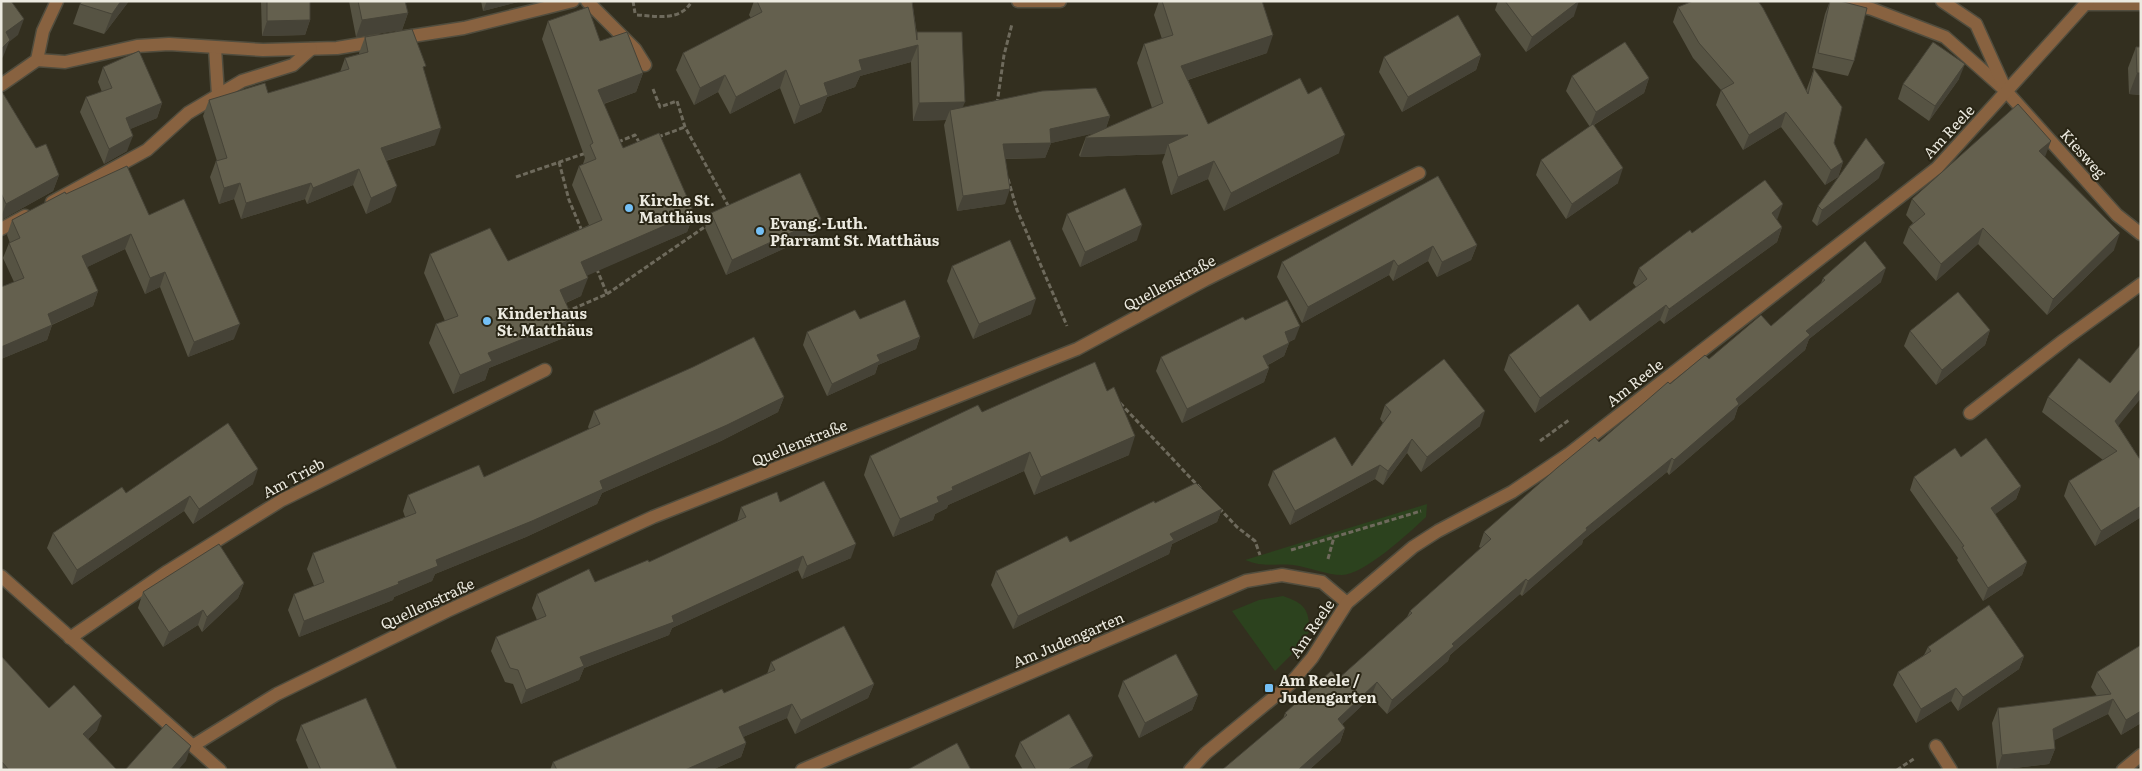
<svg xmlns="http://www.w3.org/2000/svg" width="2142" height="771" font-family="Literata,serif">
<rect width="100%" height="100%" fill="#332f1f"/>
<g fill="#2c421e">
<path d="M 1427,504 L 1426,517 C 1410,532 1364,575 1342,575 C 1326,575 1309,567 1293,565 C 1273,563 1266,568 1245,560 Z"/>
<path d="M 1283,596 C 1305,604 1308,608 1310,631 L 1291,655 L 1275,671 L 1232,611 L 1259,600 Z"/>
</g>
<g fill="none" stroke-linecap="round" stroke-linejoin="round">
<g stroke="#514d3e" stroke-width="15">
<g id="service">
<polyline points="587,1 635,49 645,65"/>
<polyline points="1970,413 2064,340 2141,284"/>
</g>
</g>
<g stroke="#514d3e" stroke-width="15">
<g id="minor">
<polyline points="1018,1 1060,1"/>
<polyline points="1840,1 1872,9 1945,37 2006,91 2117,215 2141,234"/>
<polyline points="1942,1 1976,24 2004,86"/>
<polyline points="2086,4 2141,4"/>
<polyline points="399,38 464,28 573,1"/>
<polyline points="215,48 218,95"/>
<polyline points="37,60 65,62 137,46 169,44 263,50 337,48 379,41"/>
<polyline points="1,85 37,60 43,31 57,1"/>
<polyline points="52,202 147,150 188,113 242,81 293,65 311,49"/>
<polyline points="1,229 25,216"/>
<polyline points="1,576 220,770"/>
<polyline points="70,638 168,571 282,500 545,370"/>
<polyline points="194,745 277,694 447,611 653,517 1077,349 1205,280 1419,173"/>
<polyline points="1936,746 1951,770"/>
<polyline points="802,770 1246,581 1282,575 1322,582 1347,603"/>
<polyline points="1190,770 1206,753 1290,684 1312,658 1347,603 1413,547 1438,531 1512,492 1570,453 1937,168 2088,1"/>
<polyline points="2123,770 2141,755"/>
</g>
</g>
<g stroke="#6e6a5c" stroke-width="3" stroke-dasharray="5 2.5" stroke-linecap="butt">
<polyline points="633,1 635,13"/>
<path d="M 637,15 C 657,16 680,22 692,1"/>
<polyline points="653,89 660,107 677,101 685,127 730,209"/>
<polyline points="997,104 1004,55 1012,24"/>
<polyline points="658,137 685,127"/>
<polyline points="618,142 635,135 640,144"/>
<polyline points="559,162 569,200 582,231"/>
<polyline points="516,177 586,153"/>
<polyline points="1008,179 1017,210 1067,326"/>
<polyline points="607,294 709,224"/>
<polyline points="566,312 607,294 596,267"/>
<polyline points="1120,403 1201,489"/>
<polyline points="1540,441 1569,420"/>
<polyline points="1219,508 1237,527 1255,541 1260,555"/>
<polyline points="1291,550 1421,511"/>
<polyline points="1328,559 1334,537"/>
<polyline points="1897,770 1915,758"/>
</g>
<use href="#service" stroke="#886240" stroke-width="12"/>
<use href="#minor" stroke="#886240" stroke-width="12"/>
</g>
<g fill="#565343">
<polygon points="129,1 104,34 73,24 80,4"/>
<polygon points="261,1 310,1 310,20 305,35 262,36"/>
<polygon points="349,1 411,1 405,3 408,13 402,30 356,37"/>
<polygon points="481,1 522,1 483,11"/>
<polygon points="754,1 912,1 917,34 963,107 1110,116 1106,128 1152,108 1137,63 1144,44 1162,39 1154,15 1159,1 1262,1 1267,53 1188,80 1208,124 1308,94 1339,153 1224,211 1208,179 1171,195 1162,162 1165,154 1080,157 1079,155 1086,137 1094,133 1051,143 1045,158 1006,159 1005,204 957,211 944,125 946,120 913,121 911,62 860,76 855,87 827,97 821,112 794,124 780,88 730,114 718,92 694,105 676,70 683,53 751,18 749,15"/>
<polygon points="1498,1 1505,1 1574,16 1526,52 1495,10"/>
<polygon points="1830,1 1854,61 1848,76 1812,68 1825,14"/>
<polygon points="1678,7 1806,91 1814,69 1834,143 1843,162 1838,177 1825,185 1781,127 1743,150 1716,105 1721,90 1693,58 1673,22"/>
<polygon points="548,21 600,41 643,73 636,92 604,104 623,148 694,213 687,232 587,275 581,296 566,303 573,319 566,337 489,368 485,380 453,394 429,343 436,324 445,321 424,273 430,254 508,261 589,225 572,185 579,166 583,164 585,158 542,39"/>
<polygon points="365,37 424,72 435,145 386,161 391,202 366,214 353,185 307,204 305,199 241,219 234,199 219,204 210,177 216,161 217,161 203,116 209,100 268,93 340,72 345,58 359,54 359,53"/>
<polygon points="2136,47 2141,95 2129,94 2128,68"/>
<polygon points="1481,55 1476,70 1402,112 1379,72 1384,57"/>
<polygon points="103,67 162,103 157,118 130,129 127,151 104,164 80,112 86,97 102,92 98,82"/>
<polygon points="1572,76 1649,78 1644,93 1594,125 1618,183 1566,219 1536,175 1541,160 1590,127 1566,91"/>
<polygon points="1959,79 1929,121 1898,99 1903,84"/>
<polygon points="1,90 36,148 59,175 53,191 1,220"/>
<polygon points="2045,157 2114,250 2047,315 1978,244 1936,281 1903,243 1909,227 1913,223 1906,215 1912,199"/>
<polygon points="1438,176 1477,245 1471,260 1437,277 1428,261 1393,281 1389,275 1302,323 1277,277 1282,262"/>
<polygon points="1879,178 1817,226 1812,221 1818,206"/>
<polygon points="66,194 149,215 234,339 188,357 160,287 145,294 125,249 87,267 98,291 93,306 52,325 47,340 1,359 1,287 14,282 3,258 9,243 10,243 7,235 12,220"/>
<polygon points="711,213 816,234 726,275 705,228"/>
<polygon points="1067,214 1137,240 1080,267 1062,229"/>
<polygon points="1777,220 1782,227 1777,242 1664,324 1660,320 1535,413 1504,370 1509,355 1590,321 1636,287 1633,283 1639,268 1692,233"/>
<polygon points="952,266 1031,314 973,339 947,281"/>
<polygon points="1823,278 1881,282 1809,339 1805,350 1738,407 1734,419 1669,475 1667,472 1583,540 1582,544 1522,596 1520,594 1450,655 1448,661 1387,714 1371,697 1342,724 1345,728 1340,742 1309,770 1222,770 1283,719 1285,713 1338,679 1407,617 1410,611 1481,548 1479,547 1484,532 1599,442 1670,384 1709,359 1771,326 1821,283"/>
<polygon points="860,319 920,337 916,349 878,365 875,374 827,396 803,345 807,332"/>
<polygon points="1245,320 1295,339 1289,342 1289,343 1284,356 1268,365 1269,368 1264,382 1182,423 1156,371 1161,357"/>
<polygon points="1990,330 1985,345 1936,385 1904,346 1910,331"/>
<polygon points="784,397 778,412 721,441 602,493 597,504 526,537 435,574 432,581 394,597 393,600 299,637 288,610 294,594 314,586 307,569 313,553 405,517 403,511 408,495 484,477 589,429 588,427 594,411"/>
<polygon points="2048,397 2141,398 2118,425 2141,461 2141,517 2095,546 2064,496 2069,481 2103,460 2042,412"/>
<polygon points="1385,405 1480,426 1421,472 1407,453 1383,485 1375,479 1290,525 1268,485 1273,471 1352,466 1383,423 1380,419"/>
<polygon points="982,412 1129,455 1034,495 1024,471 948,505 947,508 935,514 933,520 893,537 864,475 870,456"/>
<polygon points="1961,457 2021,486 2016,499 1995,514 2027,562 2022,575 1983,601 1957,560 1958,558 1910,490 1914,477"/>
<polygon points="253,484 193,524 184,511 72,585 47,548 53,533 126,493"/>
<polygon points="780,502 851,558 802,579 798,570 672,628 669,635 584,668 579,680 521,704 513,684 505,682 491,651 496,637 537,620 532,608 537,594 595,582 649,562 737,522 741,507"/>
<polygon points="1155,503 1222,509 1217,522 1172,544 1169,554 1013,629 991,585 996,571 1070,542"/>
<polygon points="244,583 238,598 202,632 198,625 163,647 138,608 143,592"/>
<polygon points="1928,647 2024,656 2019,669 1958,711 1951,701 1916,723 1893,685 1898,672 1924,655"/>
<polygon points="1,656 49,708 97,730 88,739 117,770 1,770"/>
<polygon points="771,662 874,684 868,698 795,734 787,718 743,737 746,743 741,757 712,770 550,770 553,762 724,693 767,674"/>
<polygon points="2097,672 2141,723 2121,735 2108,714 2054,740 2055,749 2049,764 1997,770 1992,723 1998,708 2097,696 2091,687"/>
<polygon points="1123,681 1198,695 1192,710 1139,738 1118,696"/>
<polygon points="301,725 397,769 397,770 309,770 296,740"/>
<polygon points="1020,742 1087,769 1023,770 1015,756"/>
</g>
<g fill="#464337">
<polygon points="121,1 129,1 104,34 112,14"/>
<polygon points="487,1 522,1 483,11"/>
<polygon points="1579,1 1574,16 1526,52 1532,37"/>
<polygon points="408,13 402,30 356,37 362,20"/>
<polygon points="24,19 18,35 9,42 3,57 1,59 1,49 6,32"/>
<polygon points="310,20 305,35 262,36 267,21"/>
<polygon points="1273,35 1267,53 1175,84 1181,66"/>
<polygon points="918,45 911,62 860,76 855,87 827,97 821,112 794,124 800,106 824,83 859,60"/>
<polygon points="1481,55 1476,70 1402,112 1408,97"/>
<polygon points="1965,64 1959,79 1929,121 1935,106"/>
<polygon points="786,70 780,88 730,114 736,97"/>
<polygon points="643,73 636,92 591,108 598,90"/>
<polygon points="2137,73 2141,73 2141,95 2129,94"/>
<polygon points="725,75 718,92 694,105 700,88"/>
<polygon points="1649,78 1644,93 1590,127 1596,112"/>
<polygon points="965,102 958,119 950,110 946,120 913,121 919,103"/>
<polygon points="162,103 157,118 121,133 126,118"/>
<polygon points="1786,112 1781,127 1743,150 1749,135"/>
<polygon points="1110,116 1105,131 1051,143 1045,158 998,159 1003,144 1050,129"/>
<polygon points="441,128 435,145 375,164 381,148"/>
<polygon points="1188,135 1168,144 1165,154 1080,157 1086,138"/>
<polygon points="1345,135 1339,153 1224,211 1231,193"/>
<polygon points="133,136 127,151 104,164 109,149"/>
<polygon points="2051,141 2045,157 2039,151"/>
<polygon points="1214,161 1208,179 1171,195 1178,177"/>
<polygon points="1843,162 1838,177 1825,185 1831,170"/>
<polygon points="1885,163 1879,178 1817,226 1822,210"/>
<polygon points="1623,168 1618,183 1566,219 1572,204"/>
<polygon points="359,169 353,185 307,204 313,188"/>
<polygon points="59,175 53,191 1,220 1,217 6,204"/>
<polygon points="240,183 234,199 219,204 224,188"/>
<polygon points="311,183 305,199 241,219 246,203"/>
<polygon points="397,186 391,202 366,214 371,198"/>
<polygon points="1010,189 1005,204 957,211 963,196"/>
<polygon points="1783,204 1777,220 1766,228 1772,213"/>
<polygon points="694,213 687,232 575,281 581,262"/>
<polygon points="821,219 816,234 726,275 732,260"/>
<polygon points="1142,225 1137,240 1080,267 1085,252"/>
<polygon points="1782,227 1777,242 1664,324 1669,309"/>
<polygon points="1983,228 1978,244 1936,281 1941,264"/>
<polygon points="2120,233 2114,250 2047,315 2053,299"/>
<polygon points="131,234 125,249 77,272 82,256"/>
<polygon points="1477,245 1471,260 1437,277 1442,262"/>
<polygon points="1433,246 1428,261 1393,281 1398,266"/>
<polygon points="1394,260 1389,275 1302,323 1308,307"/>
<polygon points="1886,268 1881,282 1809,339 1805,350 1738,407 1734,419 1669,475 1674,460 1806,331"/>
<polygon points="165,272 160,287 145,294 150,278"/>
<polygon points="588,278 581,296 553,308 560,290"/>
<polygon points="98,291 93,306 42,329 48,314"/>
<polygon points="1036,299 1031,314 973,339 979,324"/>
<polygon points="1666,305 1660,320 1535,413 1540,398"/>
<polygon points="573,319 566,337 489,368 485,380 453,394 460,375 488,353"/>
<polygon points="240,324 234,339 188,357 194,342"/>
<polygon points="52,325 47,340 1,359 1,347"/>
<polygon points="1300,326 1295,339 1280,346 1285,332"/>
<polygon points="1990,330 1985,345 1936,385 1942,370"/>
<polygon points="920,337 916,349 878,365 875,374 827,396 832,384 877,355"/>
<polygon points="1289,343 1284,356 1258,370 1263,356"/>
<polygon points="1269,368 1264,382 1182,423 1187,409"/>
<polygon points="2141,389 2141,398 2110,436 2115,421"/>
<polygon points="784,397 778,412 721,441 602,493 597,504 526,537 435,574 432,581 394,597 393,600 299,637 304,621 398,582 436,560 600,481"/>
<polygon points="1485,411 1480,426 1421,472 1427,457"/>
<polygon points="1135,436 1129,455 1034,495 1041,477"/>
<polygon points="1412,439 1407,453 1383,485 1388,471"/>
<polygon points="1030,452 1024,471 948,505 947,508 935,514 933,520 893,537 900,519 937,497 952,487"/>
<polygon points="1672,458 1667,472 1583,540 1582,544 1522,596 1528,581 1586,528"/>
<polygon points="1380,465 1375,479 1290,525 1295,511"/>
<polygon points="258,469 253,484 193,524 199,509"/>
<polygon points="2021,486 2016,499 1986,521 1991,508"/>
<polygon points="190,496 184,511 72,585 77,570"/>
<polygon points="2141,506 2141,517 2095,546 2101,531"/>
<polygon points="1222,509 1217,522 1172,544 1169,554 1013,629 1018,616 1170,534"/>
<polygon points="856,544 851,558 802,579 807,566"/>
<polygon points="803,556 798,570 672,628 669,635 584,668 579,680 521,704 526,690 580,657"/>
<polygon points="2027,562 2022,575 1983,601 1988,588"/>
<polygon points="1526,579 1520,594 1450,655 1448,661 1387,714 1392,700 1452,644"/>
<polygon points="244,583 238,598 202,632 207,617"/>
<polygon points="203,610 198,625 163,647 169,632"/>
<polygon points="2024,656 2019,669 1958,711 1963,697"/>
<polygon points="1377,682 1371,697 1332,734 1338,719"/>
<polygon points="874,684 868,698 795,734 801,720"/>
<polygon points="1956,688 1951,701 1916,723 1921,709"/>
<polygon points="1198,695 1192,710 1139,738 1145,723"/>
<polygon points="2113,699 2108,714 2047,744 2053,729"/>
<polygon points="792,704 787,718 734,741 739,727"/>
<polygon points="2141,711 2141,723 2121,735 2126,720"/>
<polygon points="102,716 97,730 78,749 83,734"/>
<polygon points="1345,728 1340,742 1309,770 1298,770"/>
<polygon points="746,743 741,757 712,770 685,770"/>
<polygon points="191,746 186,761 178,770 170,770"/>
<polygon points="2055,749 2049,764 1997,770 2002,755"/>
<polygon points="1093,756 1087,769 1069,770 1069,769"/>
</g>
<g fill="#64604e" stroke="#464337">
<polygon points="1,1 11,1 24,19 6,32 10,40 1,49"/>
<polygon points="82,1 121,1 112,14 80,4"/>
<polygon points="267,1 310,1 310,20 267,21"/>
<polygon points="358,1 405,1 408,13 362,20"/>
<polygon points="757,1 912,1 917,40 917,32 962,32 965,102 919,103 918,45 859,60 862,70 824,83 828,95 800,106 786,70 736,97 725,75 700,88 683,53 762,12"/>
<polygon points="1162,1 1262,1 1273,35 1181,66 1208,124 1300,78 1308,94 1321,87 1345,135 1231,193 1214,161 1178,177 1168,144 1188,135 1086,138 1086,137 1163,103 1144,44 1173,35"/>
<polygon points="1505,1 1579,1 1532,37"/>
<polygon points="1693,1 1758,1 1763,8 1808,94 1814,69 1842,107 1834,143 1843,162 1831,170 1786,112 1749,135 1721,90 1734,83 1699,43 1678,7"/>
<polygon points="1830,1 1840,1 1867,8 1854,61 1818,53"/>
<polygon points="588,7 600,41 627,32 643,73 598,90 623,148 659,133 694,213 581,262 588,278 560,290 573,319 488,353 492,361 460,375 436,324 458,316 430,254 490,228 508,261 602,220 579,166 596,159 590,145 593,143 548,21"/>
<polygon points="1458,15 1481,55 1408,97 1384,57"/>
<polygon points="412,29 426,66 423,67 441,128 381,148 397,186 371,198 359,169 313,188 311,183 246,203 240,183 224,188 216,161 227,158 209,100 265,83 268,93 349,69 345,58 368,52 365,37"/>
<polygon points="1625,42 1649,78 1596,112 1572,76"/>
<polygon points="1933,42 1965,64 1935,106 1903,84"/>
<polygon points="2136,47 2141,47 2141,73 2137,73"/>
<polygon points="139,51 162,103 126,118 133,136 109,149 86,97 112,88 103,67"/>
<polygon points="1096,88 1110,116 1050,129 1051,143 1003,144 1010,189 963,196 950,110 1042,91"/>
<polygon points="1,90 36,148 46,144 59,175 6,204 1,193"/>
<polygon points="2018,104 2051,141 2039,151 2120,233 2053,299 1983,228 1941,264 1909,227 1925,214 1912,199"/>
<polygon points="1593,124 1623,168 1572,204 1541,160"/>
<polygon points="1866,138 1885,163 1822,210 1818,206"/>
<polygon points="127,166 149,215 184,199 240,324 194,342 165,272 150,278 131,234 82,256 98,291 48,314 52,325 1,347 1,287 24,278 9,243 20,238 12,220 65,192 66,194"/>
<polygon points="800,173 821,219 732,260 711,213"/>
<polygon points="1438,176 1477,245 1442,262 1433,246 1398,266 1394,260 1308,307 1282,262"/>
<polygon points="1765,180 1783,204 1772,213 1782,227 1669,309 1666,305 1540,398 1509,355 1578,304 1590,321 1647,279 1639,268 1690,230 1692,233"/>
<polygon points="1125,188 1142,225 1085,252 1067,214"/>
<polygon points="1010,240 1036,299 979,324 952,266"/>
<polygon points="1865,241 1886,268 1806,331 1810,335 1736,399 1739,404 1674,460 1672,458 1586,528 1587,530 1528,581 1526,579 1452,644 1454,646 1392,700 1377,682 1338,719 1345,728 1298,770 1222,770 1287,715 1285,713 1331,671 1338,679 1412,613 1410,611 1491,539 1484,532 1557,468 1595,437 1599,442 1668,382 1670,384 1705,355 1709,359 1761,315 1771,326 1825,280 1823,278"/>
<polygon points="1958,292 1990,330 1942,370 1910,331"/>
<polygon points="905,300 920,337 877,355 880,361 832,384 807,332 855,310 860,319"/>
<polygon points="1287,300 1300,326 1285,332 1289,343 1263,356 1269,368 1187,409 1161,357 1243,317 1245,320"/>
<polygon points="754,337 784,397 727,425 600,481 603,489 532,521 436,560 438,566 398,582 399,584 304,621 294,594 324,582 313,553 416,513 408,495 479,465 484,477 600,424 594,411 693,367"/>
<polygon points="2141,344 2141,389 2115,421 2141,461 2141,506 2101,531 2069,481 2117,451 2048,397 2079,358 2110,383"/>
<polygon points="1444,359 1485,411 1427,457 1412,439 1388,471 1380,465 1295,511 1273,471 1335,437 1352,466 1391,412 1385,405"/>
<polygon points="1095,362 1107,391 1114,387 1135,436 1041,477 1030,452 952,487 953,490 937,497 939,502 900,519 870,456 978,405 982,412"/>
<polygon points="228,423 258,469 199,509 190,496 77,570 53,533 122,487 126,493"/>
<polygon points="1986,438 2021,486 1991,508 2027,562 1988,588 1962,547 1964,546 1914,477 1955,448 1961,457"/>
<polygon points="824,481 856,544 807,566 803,556 672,616 674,622 580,657 584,666 526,690 518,670 510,668 496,637 546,616 537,594 589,569 595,582 648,560 649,562 746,517 741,507 777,492 780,502"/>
<polygon points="1196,483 1222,509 1170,534 1174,540 1018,616 996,571 1067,536 1070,542 1154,501 1155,503"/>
<polygon points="219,544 244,583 207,617 203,610 169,632 143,592"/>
<polygon points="1989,605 2024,656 1963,697 1956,688 1921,709 1898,672 1931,651 1928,647"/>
<polygon points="844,626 874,684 801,720 792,704 739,727 746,743 685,770 557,770 553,762 722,689 724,693 775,670 771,662"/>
<polygon points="2141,645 2141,711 2126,720 2113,699 2053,729 2055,749 2002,755 1998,708 2111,694 2097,672"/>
<polygon points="1176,654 1198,695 1145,723 1123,681"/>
<polygon points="1,656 49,708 74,685 102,716 83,734 117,770 9,770 1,761"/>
<polygon points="366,698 397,769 321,770 301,725"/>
<polygon points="1069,714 1093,756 1069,769 1069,770 1036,770 1020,742"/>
<polygon points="166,724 191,746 171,770 125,770"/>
<polygon points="957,743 971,770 907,770"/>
</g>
<g fill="#74c0f6" stroke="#292515" stroke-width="2">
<circle cx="629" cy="208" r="5"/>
<circle cx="760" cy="231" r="5"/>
<circle cx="487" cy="321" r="5"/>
<rect x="1264" y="683" width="10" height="10" rx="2.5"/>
</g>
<g text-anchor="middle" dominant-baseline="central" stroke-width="4" stroke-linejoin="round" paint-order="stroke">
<g font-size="15" fill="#eceae0" stroke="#292515">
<text transform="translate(1948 131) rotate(-47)">Am Reele</text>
<text transform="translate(2084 153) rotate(48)">Kiesweg</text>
<text transform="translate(1169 282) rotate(-28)">Quellenstraße</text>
<text transform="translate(1634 382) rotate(-38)">Am Reele</text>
<text transform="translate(799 442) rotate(-22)">Quellenstraße</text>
<text transform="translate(293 477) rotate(-28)">Am Trieb</text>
<text transform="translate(427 603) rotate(-25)">Quellenstraße</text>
<text transform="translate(1311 628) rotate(-56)">Am Reele</text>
<text transform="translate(1068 639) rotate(-23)">Am Judengarten</text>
</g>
<g font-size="15" font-weight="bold" fill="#eceae0" stroke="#292515" text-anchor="start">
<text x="639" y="199">Kirche St.<tspan x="639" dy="17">Matthäus</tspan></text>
<text x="770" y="222">Evang.-Luth.<tspan x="770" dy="17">Pfarramt St. Matthäus</tspan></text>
<text x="497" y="312">Kinderhaus<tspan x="497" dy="17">St. Matthäus</tspan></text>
<text x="1279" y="679">Am Reele /<tspan x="1279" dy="17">Judengarten</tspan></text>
</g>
</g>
<rect width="2142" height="771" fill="none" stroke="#eceae0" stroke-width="5"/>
</svg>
